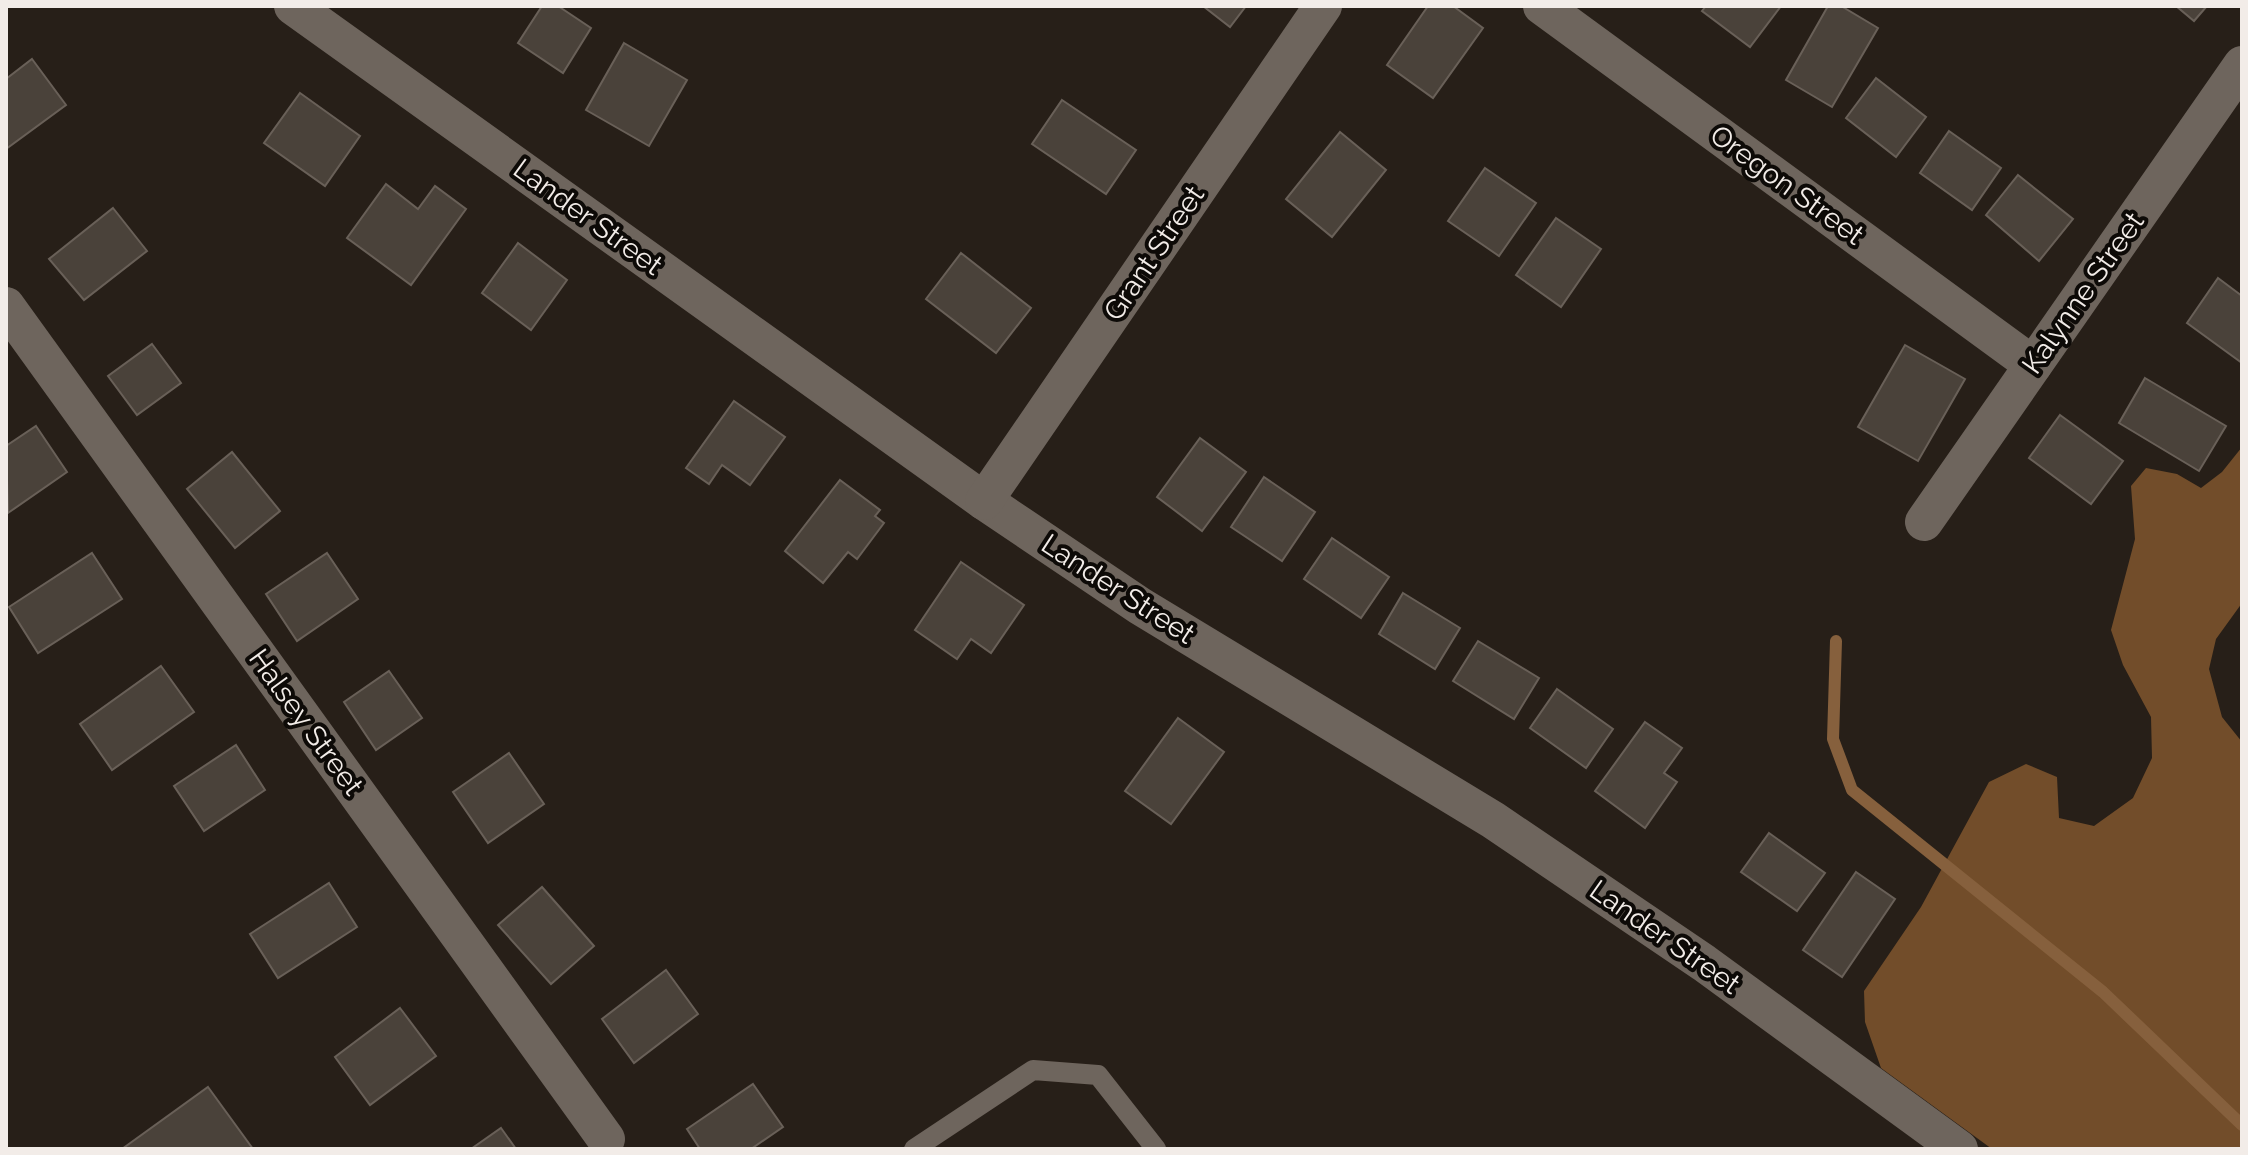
<svg xmlns="http://www.w3.org/2000/svg" width="2248" height="1155" font-family="Raleway,sans-serif">
<rect width="100%" height="100%" fill="#271f18"/>
<polygon fill="#724d2a" points="2242,447 2242,603 2216,639 2209,669 2222,717 2242,742 2242,1149 1992,1149 1881,1068 1865,1022 1864,991 1921,907 1989,782 2026,764 2057,777 2059,818 2094,826 2133,798 2152,758 2151,717 2123,665 2111,630 2135,539 2131,486 2146,468 2177,474 2201,488 2222,472"/>
<g fill="none" stroke-linecap="round" stroke-linejoin="round">
<polyline stroke="#86603d" stroke-width="12" points="1836,641 1833,739 1852,790 2103,992 2242,1125"/>
</g>
<g fill="#4a423a" stroke="#696058" stroke-width="2">
<polygon points="542,6 558,6 591,28 563,73 518,43"/>
<polygon points="1203,6 1246,6 1230,27"/>
<polygon points="1428,6 1453,6 1483,28 1433,98 1387,65"/>
<polygon points="1706,6 1781,6 1750,47 1702,11"/>
<polygon points="1828,6 1841,6 1878,28 1832,107 1786,80"/>
<polygon points="2176,6 2207,6 2194,21"/>
<polygon points="624,43 687,80 649,146 586,110"/>
<polygon points="32,59 66,105 6,149 6,79"/>
<polygon points="1876,78 1926,117 1896,157 1846,118"/>
<polygon points="300,93 360,136 325,186 264,143"/>
<polygon points="1062,100 1136,150 1106,194 1032,144"/>
<polygon points="1949,131 2001,168 1972,210 1920,173"/>
<polygon points="1340,132 1386,170 1332,237 1286,199"/>
<polygon points="1485,168 1536,203 1499,256 1448,221"/>
<polygon points="2018,175 2073,219 2039,261 1986,215"/>
<polygon points="386,184 418,209 435,186 466,209 411,285 347,238"/>
<polygon points="113,208 147,251 84,300 49,259"/>
<polygon points="1556,218 1601,249 1561,307 1516,275"/>
<polygon points="518,243 567,280 531,330 482,293"/>
<polygon points="961,253 1031,308 996,353 926,299"/>
<polygon points="2218,278 2242,296 2242,363 2187,323"/>
<polygon points="152,344 181,383 137,415 108,376"/>
<polygon points="1905,345 1965,379 1918,461 1858,427"/>
<polygon points="2145,378 2226,426 2199,471 2119,423"/>
<polygon points="734,401 785,437 750,485 722,465 709,484 686,468"/>
<polygon points="2060,415 2123,461 2091,504 2029,458"/>
<polygon points="36,426 67,472 8,513 6,446"/>
<polygon points="1200,438 1246,472 1202,531 1157,497"/>
<polygon points="232,452 280,511 235,548 187,489"/>
<polygon points="1264,477 1315,512 1282,561 1231,527"/>
<polygon points="840,480 880,510 875,516 884,523 857,559 848,552 823,583 785,551"/>
<polygon points="1332,538 1389,577 1361,618 1304,579"/>
<polygon points="92,553 122,599 38,653 9,607"/>
<polygon points="327,553 358,599 297,641 266,594"/>
<polygon points="961,562 1024,605 991,653 971,639 957,659 915,630"/>
<polygon points="1403,593 1460,628 1435,669 1379,634"/>
<polygon points="1478,641 1539,678 1514,719 1453,681"/>
<polygon points="161,666 194,712 112,770 80,724"/>
<polygon points="389,671 422,718 376,750 344,702"/>
<polygon points="1557,689 1613,729 1586,768 1530,728"/>
<polygon points="1178,718 1224,752 1171,824 1125,791"/>
<polygon points="1645,722 1682,748 1664,773 1677,782 1645,828 1595,791"/>
<polygon points="236,745 265,790 204,831 174,786"/>
<polygon points="509,753 544,804 488,843 453,792"/>
<polygon points="1769,833 1825,873 1797,911 1741,872"/>
<polygon points="1856,872 1895,899 1842,977 1803,950"/>
<polygon points="329,883 357,927 278,978 250,934"/>
<polygon points="542,887 594,946 551,984 498,925"/>
<polygon points="666,970 698,1014 634,1063 602,1019"/>
<polygon points="400,1008 436,1056 370,1105 335,1057"/>
<polygon points="753,1084 783,1127 751,1149 700,1149 687,1129"/>
<polygon points="208,1087 253,1149 122,1149"/>
<polygon points="501,1128 516,1149 471,1149"/>
</g>
<g fill="none" stroke-linecap="round" stroke-linejoin="round">
<polyline stroke="#6e655d" stroke-width="20" points="914,1149 1033,1070 1098,1075 1156,1149"/>
<g stroke="#6e655d" stroke-width="38">
<polyline points="293,6 984,501 1140,606 1493,820 1704,963 1959,1149"/>
<polyline points="1542,6 2033,365"/>
<polyline points="6,306 606,1139"/>
<polyline points="984,501 1323,6"/>
<polyline points="1924,522 2242,65"/>
</g>
</g>
<g text-anchor="middle" dominant-baseline="central" stroke-width="8" stroke-linejoin="round" paint-order="stroke">
<g font-size="28" fill="#f2ece8" stroke="#0d0a07">
<text transform="translate(1787 185) rotate(36)">Oregon Street</text>
<text transform="translate(588 217) rotate(36)">Lander Street</text>
<text transform="translate(1154 253) rotate(-56)">Grant Street</text>
<text transform="translate(2083 293) rotate(-55)">Kalynne Street</text>
<text transform="translate(1118 589) rotate(33)">Lander Street</text>
<text transform="translate(306 722) rotate(54)">Halsey Street</text>
<text transform="translate(1665 937) rotate(35)">Lander Street</text>
</g>
</g>
<rect width="2248" height="1155" fill="none" stroke="#f2ece8" stroke-width="16"/>
</svg>
